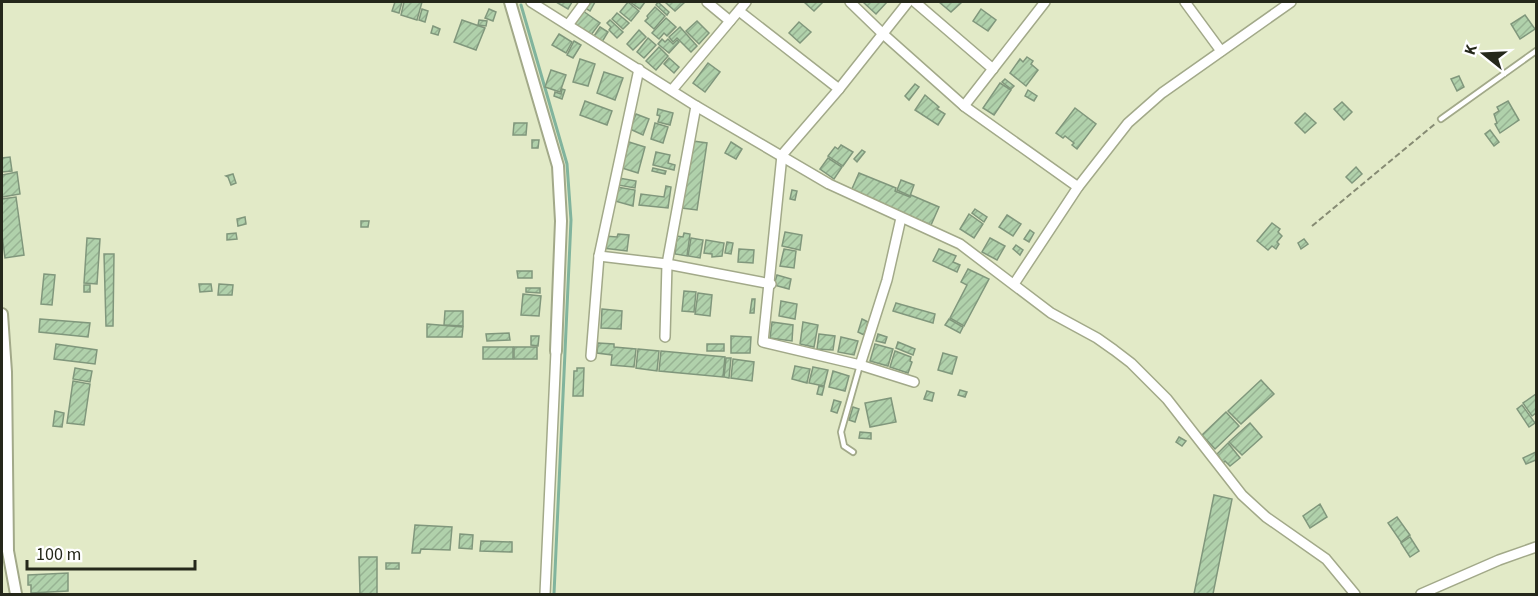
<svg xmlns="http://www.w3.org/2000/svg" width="1538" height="596" font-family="'Source Sans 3',sans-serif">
<defs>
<pattern id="building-hatch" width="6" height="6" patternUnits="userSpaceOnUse" patternTransform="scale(1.5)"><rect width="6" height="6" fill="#b0d1ab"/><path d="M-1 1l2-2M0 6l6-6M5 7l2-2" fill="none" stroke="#97b393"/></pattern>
</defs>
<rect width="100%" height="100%" fill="#e2eac7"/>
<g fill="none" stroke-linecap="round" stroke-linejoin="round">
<polyline stroke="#81b49d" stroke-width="3" points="521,5 567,164 571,220 554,594"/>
</g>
<g fill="url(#building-hatch)" stroke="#80977c" stroke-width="1.5">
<polygon points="395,2 402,2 399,13 392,11"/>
<polygon points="404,2 422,2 417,20 401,15"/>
<polygon points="556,2 572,2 568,9"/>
<polygon points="589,2 595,2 590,11 585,8"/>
<polygon points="628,2 639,11 631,21 620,12"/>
<polygon points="630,2 645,2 640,9"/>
<polygon points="658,2 669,12 667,15 656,5"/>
<polygon points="665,2 685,2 675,11"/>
<polygon points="804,2 823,2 814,11"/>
<polygon points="863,2 887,2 876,14"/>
<polygon points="939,2 962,2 951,12"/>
<polygon points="655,7 665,16 654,29 645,21 648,18 647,16"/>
<polygon points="422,9 428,11 425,22 419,20"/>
<polygon points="489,9 496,12 493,21 485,18"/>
<polygon points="981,9 996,20 988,31 973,21"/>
<polygon points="583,11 600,23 591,35 575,24"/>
<polygon points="617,13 629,23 623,29 612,19"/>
<polygon points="1525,15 1535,29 1520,39 1511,24"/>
<polygon points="666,18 676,27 667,36 664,33 659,39 652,33"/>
<polygon points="462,20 485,28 476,50 454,42"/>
<polygon points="479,20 487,21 486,26 478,25"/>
<polygon points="610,20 623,32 617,38 609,30 611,27 607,23"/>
<polygon points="697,21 709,33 699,44 686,31"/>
<polygon points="799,22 811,32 800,43 789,33"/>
<polygon points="433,26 440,29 438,35 431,33"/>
<polygon points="600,27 608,32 602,42 594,36"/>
<polygon points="680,27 697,46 691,52 677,38 673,42 669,37"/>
<polygon points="639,30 646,37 633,50 627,44"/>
<polygon points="559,34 572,42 566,53 552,45"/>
<polygon points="648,38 656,45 644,58 637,52"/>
<polygon points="662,39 665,42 668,39 673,44 677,40 679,42 669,53 658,44"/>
<polygon points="574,41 581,45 573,58 567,55"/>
<polygon points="659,47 668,56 656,70 646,61"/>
<polygon points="1027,57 1033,61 1031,64 1038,70 1026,86 1010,73 1020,59 1023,62"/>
<polygon points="669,58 679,67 674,73 664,64"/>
<polygon points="580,59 595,64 588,86 573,82"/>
<polygon points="708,63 720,72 705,92 693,83"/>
<polygon points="551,70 566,75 560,92 545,87"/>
<polygon points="604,72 623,78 615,100 597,93"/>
<polygon points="1459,76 1464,87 1457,91 1451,79"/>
<polygon points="1005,79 1014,86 1011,89 1002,82"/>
<polygon points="1000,83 1011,90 994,115 983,108"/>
<polygon points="915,84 919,87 909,100 905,96"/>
<polygon points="562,89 565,90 562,99 554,96 555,92 561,94"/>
<polygon points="1028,90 1037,96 1034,101 1025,96"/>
<polygon points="925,95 939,107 937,109 945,114 938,125 915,110"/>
<polygon points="585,101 612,111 607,125 580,115"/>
<polygon points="1508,101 1519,120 1500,133 1495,124 1497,123 1494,114 1499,111 1497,107"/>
<polygon points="1342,102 1352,112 1344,120 1334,109"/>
<polygon points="1075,108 1096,124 1077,149 1072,145 1074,143 1065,136 1063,138 1056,133"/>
<polygon points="658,109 673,113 670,125 658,122 660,116 657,115"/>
<polygon points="1305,113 1316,123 1305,133 1295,123"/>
<polygon points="636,114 649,119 643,135 630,129"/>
<polygon points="514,123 527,123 526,135 513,135"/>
<polygon points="655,123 668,127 663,143 651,139"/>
<polygon points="1490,130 1499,142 1494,146 1485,134"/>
<polygon points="532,140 539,140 538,148 532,148"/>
<polygon points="693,141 707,143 697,210 682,208"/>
<polygon points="629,142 645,147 638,173 622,168"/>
<polygon points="731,142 742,149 736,159 725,153"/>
<polygon points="841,145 853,152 843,166 828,156 835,147 838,149"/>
<polygon points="862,150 865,152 857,162 854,159"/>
<polygon points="656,152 670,155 668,163 675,165 674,170 653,165"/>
<polygon points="10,157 12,171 2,172 2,158"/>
<polygon points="828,158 842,167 834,179 820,169"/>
<polygon points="1356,167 1362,174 1352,183 1346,177"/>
<polygon points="653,168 666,171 665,174 652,171"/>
<polygon points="17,172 20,194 2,197 2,175"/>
<polygon points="859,173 896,188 895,191 910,197 911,195 939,207 931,225 851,191"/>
<polygon points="233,174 236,183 231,185 228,177 226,176"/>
<polygon points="619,178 636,181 635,188 618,185"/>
<polygon points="901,180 914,185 910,196 897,190"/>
<polygon points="666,186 671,187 668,208 639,205 641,194 664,197"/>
<polygon points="617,187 635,190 633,206 615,201"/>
<polygon points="792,190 797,191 795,200 790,199"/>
<polygon points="16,197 24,255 5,258 2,235 2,199"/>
<polygon points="975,209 987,217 984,222 972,213"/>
<polygon points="969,214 983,224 974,238 960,229"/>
<polygon points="1007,215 1021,224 1013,236 999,227"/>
<polygon points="245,217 246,224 238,226 237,219"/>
<polygon points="361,221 369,221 368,227 361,227"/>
<polygon points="1272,223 1280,229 1278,232 1282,236 1277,242 1279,244 1276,249 1272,246 1268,250 1257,241"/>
<polygon points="1030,230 1034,233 1029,242 1024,239"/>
<polygon points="785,232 802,235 800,250 782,246"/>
<polygon points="236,233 237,239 227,240 227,234"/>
<polygon points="684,233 690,234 687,256 675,254 677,236 683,237"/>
<polygon points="618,234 629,235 627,251 603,248 605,236 617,237"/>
<polygon points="87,238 100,239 97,284 84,283"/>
<polygon points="691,238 703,240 700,258 688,256"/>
<polygon points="990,238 1005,246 997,260 982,252"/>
<polygon points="1304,239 1308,244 1301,249 1298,243"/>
<polygon points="706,240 724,243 722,256 712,257 712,254 704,253"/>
<polygon points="727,242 733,243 731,254 725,253"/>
<polygon points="1016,245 1023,250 1020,255 1013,249"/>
<polygon points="739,249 754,250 753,263 738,262"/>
<polygon points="784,249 796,251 794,268 780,266"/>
<polygon points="939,249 956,256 953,262 960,265 957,272 933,261"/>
<polygon points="104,254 114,254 113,326 106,326"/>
<polygon points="968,269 989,279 964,326 950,318 967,285 961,282"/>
<polygon points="517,271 532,271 532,278 518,278"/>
<polygon points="44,274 55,275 52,305 41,304"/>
<polygon points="777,275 791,279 789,289 774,285"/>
<polygon points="199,284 211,284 212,291 200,292"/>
<polygon points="219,284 233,285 232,295 218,295"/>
<rect x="84" y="285" width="6" height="7"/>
<polygon points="526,288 540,288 540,293 526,292"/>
<polygon points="684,291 696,292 694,312 682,311"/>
<polygon points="698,293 712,295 710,316 695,314"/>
<polygon points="523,294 541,296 539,316 521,315"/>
<polygon points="752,299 755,299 754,313 750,313"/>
<polygon points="781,301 797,304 795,319 779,316"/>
<polygon points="896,303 935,314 933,323 893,311"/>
<polygon points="602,309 622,311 621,329 601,328"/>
<polygon points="445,311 463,311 463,326 444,325"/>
<polygon points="40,319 90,323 88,337 39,332"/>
<polygon points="862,319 868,322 864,335 858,332"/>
<polygon points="949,319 963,327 960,333 945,325"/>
<polygon points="772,322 793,325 792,341 770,338"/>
<polygon points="803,322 818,325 814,347 800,344"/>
<polygon points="427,324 463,327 462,337 427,337"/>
<polygon points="509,333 510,340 487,341 486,334"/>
<polygon points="819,334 835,336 833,350 817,349"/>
<polygon points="878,334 887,337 885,343 876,341"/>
<polygon points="531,336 539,336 538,346 531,345"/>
<polygon points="731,336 751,337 750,353 731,353"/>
<polygon points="841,337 858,341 854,355 838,352"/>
<polygon points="898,342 915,349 913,355 896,348"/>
<polygon points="598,343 614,344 614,347 636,349 634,367 611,365 612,355 597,353"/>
<polygon points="56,344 97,350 95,364 54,359"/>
<rect x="707" y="344" width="17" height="7"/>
<polygon points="875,344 893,349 888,366 870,361"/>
<rect x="483" y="347" width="30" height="12"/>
<rect x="514" y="347" width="23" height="12"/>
<polygon points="638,349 659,351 657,371 636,368"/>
<polygon points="661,351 725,357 723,377 659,371"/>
<polygon points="895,351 911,357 910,361 912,362 908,373 890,367"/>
<polygon points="943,353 957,357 952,374 938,370"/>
<polygon points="726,358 731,358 729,378 724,377"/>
<polygon points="733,359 754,362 752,381 731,378"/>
<polygon points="795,366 810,369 807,383 792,379"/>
<polygon points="813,367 828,370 824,386 809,383"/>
<polygon points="75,368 92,371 90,382 73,379"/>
<polygon points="577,368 584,368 583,396 573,396 574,371 577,371"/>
<polygon points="833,371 849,376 845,391 829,387"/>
<polygon points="1261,380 1274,394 1241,424 1228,411"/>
<polygon points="73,381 90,384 84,425 67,423"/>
<polygon points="819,386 824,387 822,395 817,394"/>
<polygon points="960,390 967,392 965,397 958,395"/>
<polygon points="927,391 934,393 932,401 924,399"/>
<polygon points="1536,394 1536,413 1532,416 1523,403"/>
<polygon points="891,398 896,422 870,427 865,403"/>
<polygon points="834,400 841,402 837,413 831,411"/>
<polygon points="1522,405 1535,423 1529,427 1517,409"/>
<polygon points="853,407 859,409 855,422 849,420"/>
<polygon points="55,411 64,413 62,427 53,426"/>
<polygon points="1226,412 1239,426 1215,449 1202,435"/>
<polygon points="1250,423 1262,437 1242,455 1229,442"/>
<polygon points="860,432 871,433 871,439 859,438"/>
<polygon points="1179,437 1186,441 1182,446 1176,442"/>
<polygon points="1228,443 1240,458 1230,466 1225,461 1223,463 1217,454"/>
<polygon points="1536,452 1536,460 1526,464 1523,458"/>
<polygon points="1214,495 1232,499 1213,594 1194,594"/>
<polygon points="1320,504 1327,517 1310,528 1303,516"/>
<polygon points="1397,517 1410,535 1401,542 1388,523"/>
<polygon points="415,525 452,527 450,550 421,549 420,553 412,553"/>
<polygon points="460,534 473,535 472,549 459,548"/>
<polygon points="1410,537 1419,551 1410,557 1401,543"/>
<polygon points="481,541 512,542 512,552 480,551"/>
<polygon points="359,557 377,557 377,594 360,594"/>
<rect x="386" y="563" width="13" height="6"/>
<polygon points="68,573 68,591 31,593 31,585 28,585 28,575"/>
</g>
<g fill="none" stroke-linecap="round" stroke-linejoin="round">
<g stroke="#a2a989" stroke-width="8">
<g id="service">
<polyline points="1441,119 1536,51"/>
<polyline points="853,452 844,446 841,432 860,365"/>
</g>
</g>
<g stroke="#a2a989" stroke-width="12">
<g id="minor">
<polyline points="531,2 696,106 829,184 960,244 1051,313 1097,338 1114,350 1131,363 1167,399 1242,495 1266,517 1326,559 1355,594"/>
<polyline points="707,2 730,21"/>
<polyline points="850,2 882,33 964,106 1078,187"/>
<polyline points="908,2 839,89 782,155 763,342 860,365 914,382"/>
<polyline points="915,2 993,69"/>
<polyline points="1185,2 1221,51"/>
<polyline points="739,11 839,89"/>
<polyline points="568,25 585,2"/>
<polyline points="672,90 746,2"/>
<polyline points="964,106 1045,2"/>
<polyline points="599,256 667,264 771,284"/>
<polyline points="1014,284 1078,187 1128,123 1162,93 1291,2"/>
<polyline points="665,337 667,264 696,106"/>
<polyline points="591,356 599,256 639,69"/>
<polyline points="860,365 887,280 901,218"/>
<polyline points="545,594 556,351"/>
<polyline points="1421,594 1499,560 1536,547"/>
</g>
</g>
<g stroke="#a2a989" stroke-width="14">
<g id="tertiary">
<polyline points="510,2 558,166 561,221 556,351"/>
<polyline points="2,314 6,372 8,551 16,594"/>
</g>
</g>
<polyline stroke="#868b73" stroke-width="2" stroke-dasharray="6 3" stroke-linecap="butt" points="1312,226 1436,123"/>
<use href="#service" stroke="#fff" stroke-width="4.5"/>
<use href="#minor" stroke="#fff" stroke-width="9"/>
<use href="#tertiary" stroke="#fff" stroke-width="10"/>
</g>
<rect width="1538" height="596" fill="none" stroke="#25281b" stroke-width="6"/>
<g transform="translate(1484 54) rotate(288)" stroke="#ffffff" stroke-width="4.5" paint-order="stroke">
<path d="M0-4.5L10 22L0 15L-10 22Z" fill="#25281b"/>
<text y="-9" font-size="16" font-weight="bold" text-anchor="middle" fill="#25281b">K</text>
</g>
<path d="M27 560v9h168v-9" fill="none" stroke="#25281b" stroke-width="3"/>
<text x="36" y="560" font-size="18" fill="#25281b" stroke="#ffffff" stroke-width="4.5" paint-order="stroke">100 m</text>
</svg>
